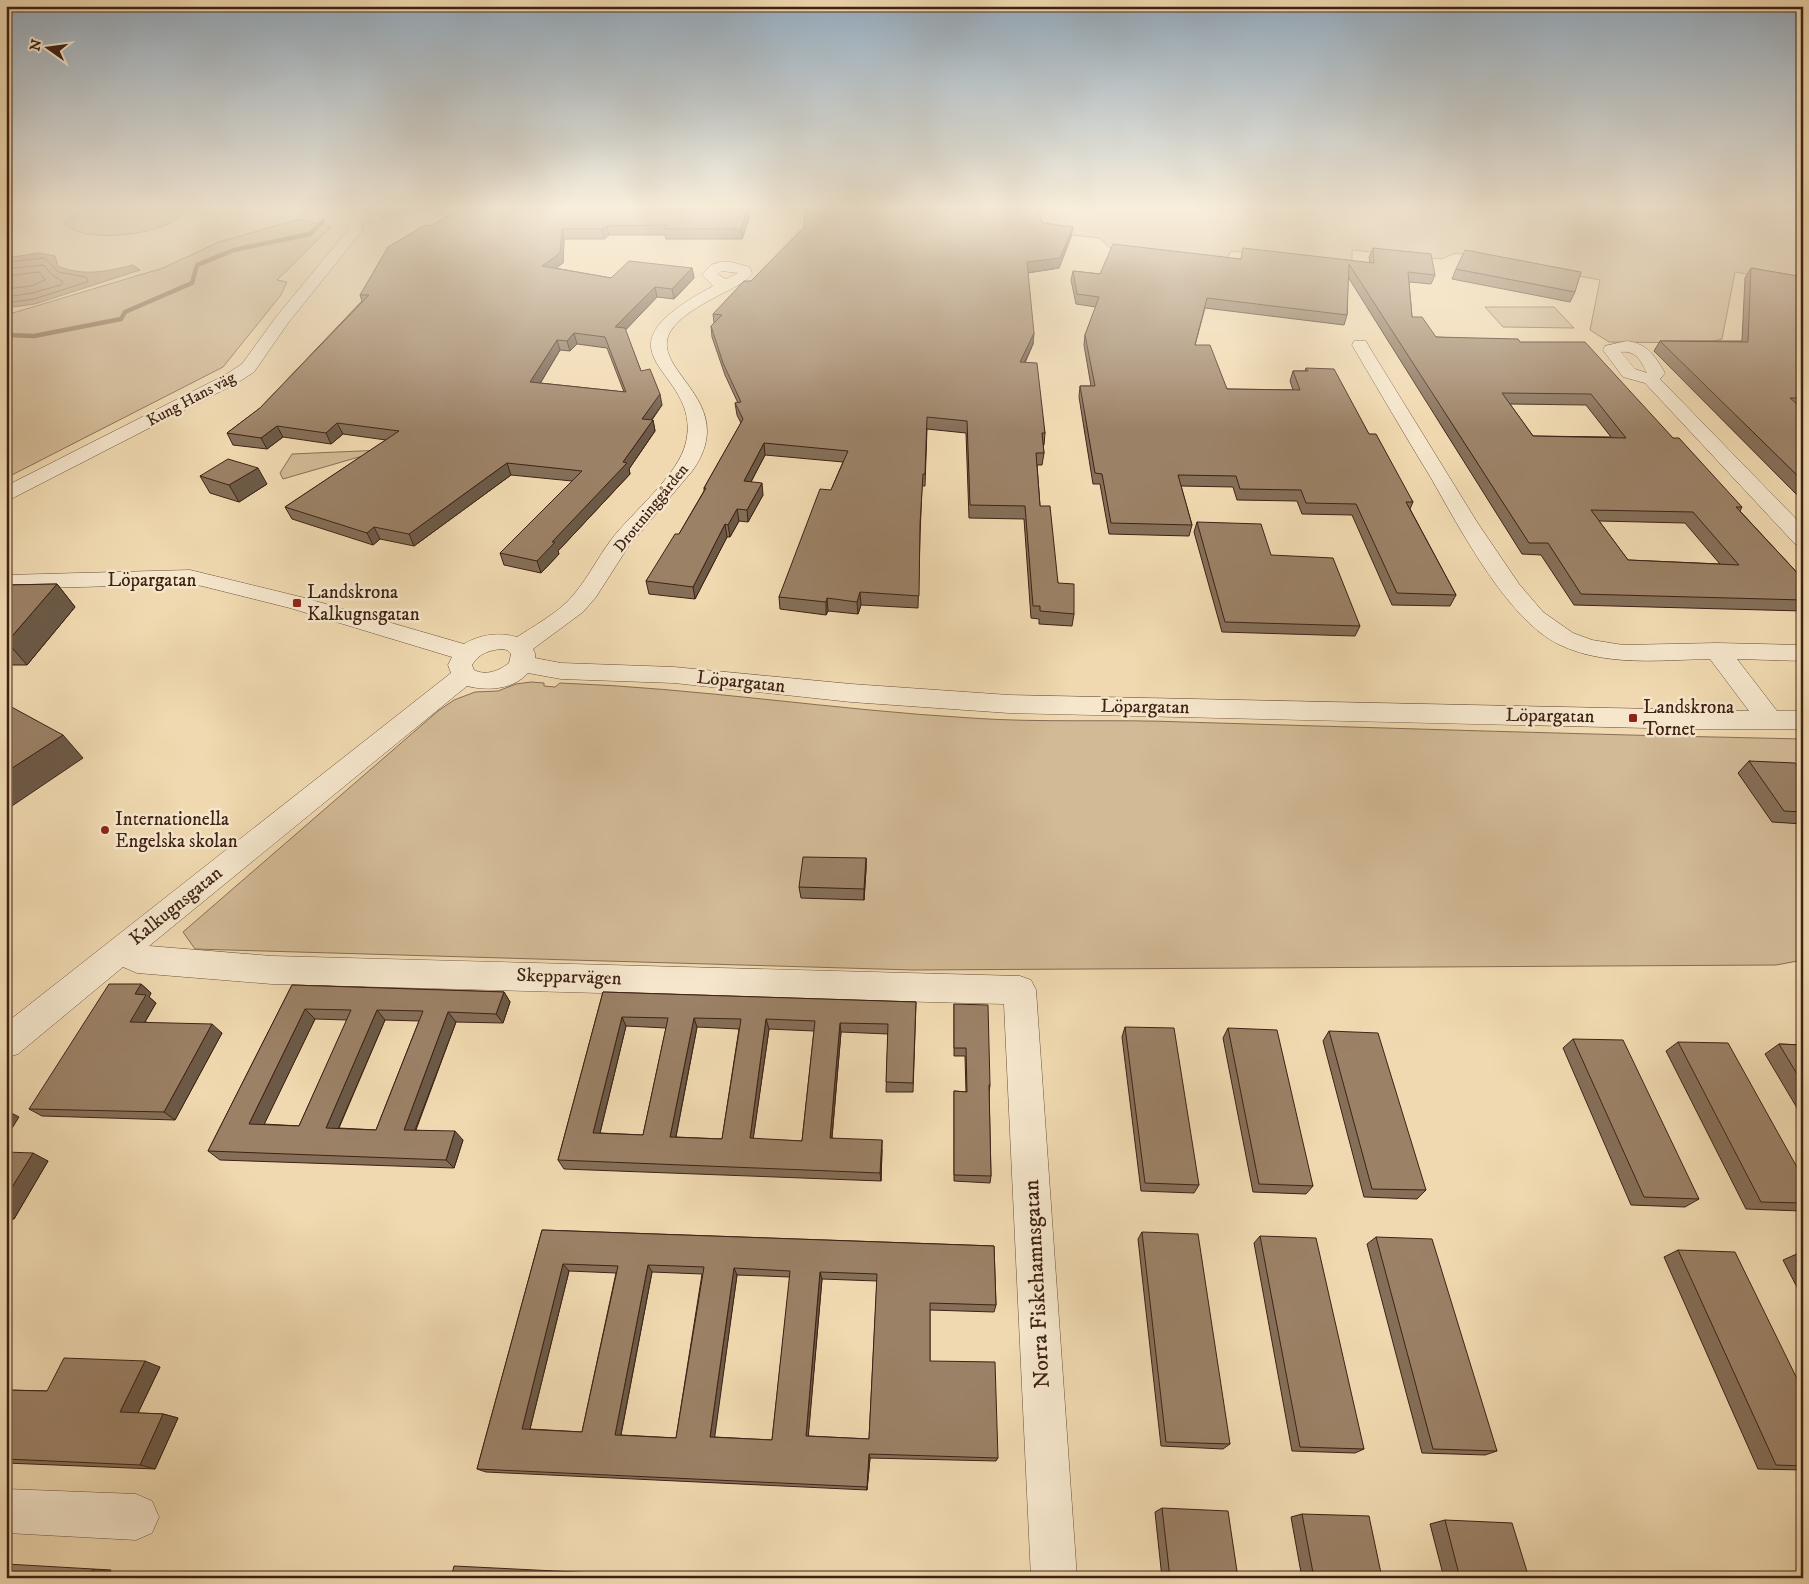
<svg xmlns="http://www.w3.org/2000/svg" width="1809" height="1584" font-family="'IM FELL DW Pica',serif">
<rect width="100%" height="100%" fill="#f0d9b0"/>
<filter id="stains"><feTurbulence type="fractalNoise" baseFrequency=".004" numOctaves="4"/><feColorMatrix values="0 0 0 0 .2 0 0 0 0 .09 0 0 0 0 .02 0 0 0 .5 -.17"/></filter>
<radialGradient id="worn" r=".72"><stop offset=".6" stop-color="#630" stop-opacity="0"/><stop offset="1" stop-color="#630" stop-opacity=".3"/></radialGradient>
<g fill="#d2ba96" stroke="#886e56">
<path d="M 83,209 L 187,209 C 173,234 98,242 74,230 C 70,228 67,225 64,223 Z"/>
<polygon points="377,209 431,209 381,218"/>
<polygon points="1040,209 1803,209 1803,284 1735,272 1722,339 1708,343 1609,342 1590,330 1600,280 1456,253 1441,259 1352,250 1352,264 1231,251 1225,261 1110,248 1099,238 1053,233"/>
<polygon points="300,219 331,227 277,280 287,282 281,295 223,367 6,478 6,315 163,268 219,242"/>
<polygon points="1485,307 1554,307 1574,328 1503,327"/>
<polygon points="383,450 283,479 280,473 292,454"/>
<path d="M 531,682 L 544,683 L 544,686 L 555,687 L 560,683 C 698,688 834,710 971,718 C 1042,723 1113,719 1184,722 C 1390,728 1596,735 1803,739 L 1803,960 L 1776,965 L 913,970 L 195,949 L 183,932 L 438,711 L 454,700 L 475,692 L 498,691 L 516,684 Z"/>
</g>
<path fill="#b49b7b" stroke="#856b52" d="M 39,253 L 55,256 L 58,266 C 82,277 109,271 133,265 L 140,270 L 35,304 L 6,308 L 6,258 Z"/>
<g fill="none" stroke-linecap="round" stroke-linejoin="round">
<g stroke="#7a5e48" stroke-width="1">
<polyline points="6,262 45,258 58,272 86,277 88,280 87,282 34,299 6,303"/>
<polyline points="6,269 44,265 51,274 63,282 61,285 32,293 6,297"/>
<polyline points="6,276 39,272 45,280 31,286 6,289"/>
</g>
<polyline stroke="#856b52" stroke-width="4.5" points="6,335 34,336 121,319 125,312 192,283 197,265 234,250 310,234 323,221"/>
<g stroke="#6b503c" stroke-width="1">
<g id="minor">
<polygon points="29,209 27,212 6,218 6,210"/>
<polygon points="331,209 346,209 363,225 361,232 288,323 254,372 237,383 13,498 6,500 6,486 225,375 242,364 276,317 347,231 349,226"/>
<path d="M 720,262 L 731,262 L 750,267 L 752,274 C 747,281 738,285 731,289 C 712,299 678,315 669,334 C 652,372 740,402 693,470 L 628,547 L 596,597 L 583,612 L 533,649 L 535,653 L 535,658 L 561,663 L 674,667 L 851,684 L 1009,695 L 1749,711 L 1710,659 C 1659,660 1605,667 1558,644 C 1507,619 1459,527 1431,478 C 1404,434 1378,389 1352,345 L 1354,341 L 1366,341 L 1368,345 L 1477,522 L 1519,584 L 1543,612 L 1573,633 L 1592,640 L 1623,645 L 1717,643 L 1803,645 L 1803,661 L 1737,659 L 1777,711 L 1803,711 L 1803,729 L 1689,729 L 1009,713 L 851,702 L 674,683 L 561,679 L 528,673 C 513,690 487,691 467,686 L 149,946 L 272,956 L 1020,976 L 1031,980 L 1036,990 L 1077,1578 L 1031,1578 L 1004,1004 L 272,984 L 137,973 L 123,967 L 18,1054 L 6,1058 L 6,1023 L 451,673 L 448,665 L 452,657 L 290,608 L 202,586 L 190,584 L 6,589 L 6,575 L 190,570 L 305,598 L 464,644 C 481,634 499,632 517,637 C 534,626 552,616 567,602 C 585,584 596,560 611,540 C 632,512 679,475 686,442 C 703,367 581,357 713,286 L 702,275 L 711,265 ZM 722,271 L 738,273 L 726,279 L 717,274 ZM 502,649 L 507,650 L 511,654 L 509,663 C 499,671 486,676 474,670 L 472,665 C 479,653 490,650 502,649 Z"/>
<path d="M 1627,341 C 1648,344 1655,356 1665,373 L 1660,379 L 1803,526 L 1803,545 L 1795,544 L 1645,383 L 1623,377 L 1603,350 L 1605,346 ZM 1621,352 C 1636,350 1641,361 1647,373 L 1635,369 Z"/>
<polygon points="6,1489 136,1494 152,1501 159,1517 152,1533 136,1540 6,1533"/>
</g>
</g>
<use href="#minor" fill="#f5e6cc" fill-rule="evenodd"/>
</g>
<g fill="#856f58" stroke="#3f2215" fill-rule="evenodd">
<path d="M 476,210 L 749,218 L 742,239 L 666,239 L 665,235 L 609,235 L 604,239 L 564,239 L 563,263 L 555,268 L 611,278 L 692,268 L 694,278 L 674,299 L 657,297 L 625,330 L 641,371 L 662,405 L 652,420 L 653,420 L 655,431 L 629,469 L 630,474 L 558,551 L 559,554 L 541,573 L 504,565 L 500,553 L 572,481 L 511,475 L 414,546 L 380,539 L 373,545 L 292,519 L 285,507 L 386,440 L 343,434 L 331,444 L 283,437 L 267,449 L 233,445 L 227,433 L 260,408 L 362,301 L 360,295 L 431,226 ZM 577,344 L 607,348 L 624,392 L 540,383 L 560,350 L 570,351 Z"/>
<polygon points="1043,223 1071,237 1059,268 1028,273 1033,344 1025,363 1045,433 1044,445 1043,445 1044,453 1042,465 1037,465 1040,506 1058,583 1074,614 1072,626 1039,624 1039,619 1031,618 1024,519 969,518 966,433 927,429 925,486 922,486 920,536 918,608 861,605 858,614 828,611 826,615 780,609 779,597 831,490 843,462 765,455 751,482 763,495 748,522 739,521 730,537 727,537 695,599 649,594 646,581 679,534 704,491 704,488 741,423 737,415 735,403 738,403 725,375 712,337 711,326 714,323 713,314 751,281"/>
<path d="M 1373,248 L 1435,275 L 1431,284 L 1409,282 L 1412,317 L 1436,337 L 1520,342 L 1673,438 L 1742,507 L 1740,511 L 1803,579 L 1803,611 L 1574,605 L 1541,555 L 1522,554 L 1348,277 L 1347,315 L 1344,325 L 1205,308 L 1195,345 L 1227,389 L 1293,390 L 1290,381 L 1293,371 L 1305,371 L 1306,368 L 1369,434 L 1413,502 L 1410,509 L 1456,595 L 1450,606 L 1392,605 L 1352,515 L 1302,514 L 1297,501 L 1237,500 L 1233,487 L 1181,486 L 1192,525 L 1189,536 L 1109,534 L 1100,484 L 1093,484 L 1079,397 L 1080,386 L 1091,386 L 1084,345 L 1085,335 L 1096,307 L 1076,304 L 1071,280 L 1073,271 L 1100,274 L 1240,259 L 1370,263 L 1369,257 ZM 1510,404 L 1586,405 L 1611,437 L 1533,436 ZM 1599,521 L 1685,523 L 1720,564 L 1628,560 Z"/>
<polygon points="1751,268 1803,277 1803,501 1654,351 1660,341 1742,341 1745,278"/>
<polygon points="1456,269 1575,292 1570,302 1452,279"/>
<polygon points="200,476 267,484 239,502 210,493"/>
<polygon points="1197,522 1271,555 1360,626 1355,636 1222,632 1194,532"/>
<polygon points="57,584 75,607 27,665 6,665 6,585"/>
<polygon points="1749,761 1803,773 1803,824 1772,822 1738,773"/>
<polygon points="866,858 866,869 864,900 801,898 799,887"/>
<polygon points="141,984 151,993 149,997 156,1003 145,1022 222,1033 175,1120 42,1116 29,1109"/>
<path d="M 292,985 L 504,992 L 510,1002 L 503,1023 L 456,1022 L 416,1130 L 463,1140 L 454,1168 L 220,1160 L 208,1151 ZM 315,1019 L 347,1020 L 299,1126 L 264,1124 ZM 385,1020 L 419,1021 L 376,1130 L 339,1128 Z"/>
<path d="M 603,992 L 916,1002 L 913,1092 L 886,1092 L 888,1034 L 841,1032 L 832,1138 L 882,1149 L 881,1181 L 564,1169 L 558,1160 ZM 626,1026 L 666,1028 L 643,1135 L 600,1133 ZM 697,1027 L 739,1029 L 722,1139 L 676,1137 ZM 769,1029 L 814,1031 L 802,1141 L 753,1139 Z"/>
<polygon points="954,1004 990,1085 989,1093 991,1176 990,1183 954,1181 954,1091 966,1092 965,1056 954,1056"/>
<polygon points="1125,1027 1199,1185 1194,1193 1141,1191 1122,1037"/>
<polygon points="1228,1028 1313,1186 1306,1194 1253,1192 1223,1038"/>
<polygon points="1329,1031 1426,1190 1417,1199 1364,1197 1323,1041"/>
<polygon points="1573,1039 1699,1199 1685,1207 1631,1205 1563,1048"/>
<polygon points="1678,1042 1803,1178 1803,1210 1801,1211 1746,1209 1666,1051"/>
<polygon points="1779,1044 1803,1045 1803,1118 1765,1054"/>
<polygon points="6,1152 48,1161 14,1219 6,1219"/>
<path d="M 542,1230 L 994,1246 L 996,1305 L 994,1312 L 930,1310 L 930,1361 L 998,1458 L 996,1461 L 870,1458 L 867,1490 L 486,1472 L 477,1469 ZM 569,1271 L 616,1273 L 582,1432 L 530,1429 ZM 652,1272 L 702,1274 L 676,1438 L 621,1435 ZM 737,1275 L 790,1277 L 772,1440 L 714,1437 ZM 822,1279 L 877,1281 L 869,1439 L 808,1436 Z"/>
<polygon points="1142,1232 1230,1444 1223,1449 1161,1446 1138,1239"/>
<polygon points="1260,1236 1364,1449 1355,1453 1292,1451 1254,1243"/>
<polygon points="1376,1237 1497,1451 1485,1455 1422,1453 1367,1244"/>
<polygon points="1678,1250 1803,1391 1803,1470 1758,1469 1664,1257"/>
<polygon points="1799,1253 1803,1253 1803,1299 1783,1260"/>
<polygon points="160,1367 138,1413 163,1414 178,1418 155,1469 6,1463 6,1390 47,1391"/>
<polygon points="1162,1508 1238,1578 1162,1578 1155,1512"/>
<polygon points="1302,1514 1382,1578 1302,1578 1291,1517"/>
<polygon points="1445,1520 1529,1578 1444,1578 1430,1524"/>
</g>
<g fill="#6c5a47" stroke="#3f2215">
<polygon points="748,209 749,218 742,239 741,229"/>
<polygon points="607,226 609,235 604,239 602,229"/>
<polygon points="1073,227 1071,237 1059,268 1026,273 1027,262"/>
<polygon points="562,229 564,239 563,263 545,276 542,266"/>
<polygon points="692,268 694,278 674,299 672,289"/>
<polygon points="655,287 657,297 618,338 615,327"/>
<polygon points="574,333 577,344 570,351 567,341"/>
<polygon points="1034,333 1033,344 1019,374 1020,362"/>
<polygon points="557,340 560,350 534,394 530,382"/>
<polygon points="660,394 662,405 644,430 642,419"/>
<polygon points="653,420 655,431 629,469 630,474 558,551 559,554 541,573 537,561 552,542 623,462"/>
<polygon points="337,423 343,434 331,444 326,433"/>
<polygon points="277,426 283,437 267,449 261,438"/>
<polygon points="764,443 765,455 745,493 744,481"/>
<polygon points="507,463 511,475 414,546 409,534"/>
<polygon points="258,468 267,484 239,502 229,485"/>
<polygon points="762,483 763,495 748,522 747,510"/>
<polygon points="737,509 739,521 730,537 728,525"/>
<polygon points="725,524 727,537 695,599 693,587"/>
<polygon points="374,527 380,539 373,545 367,533"/>
<polygon points="57,584 75,607 27,665 7,642"/>
<polygon points="860,592 861,605 858,614 857,602"/>
<polygon points="827,598 828,611 826,615 826,602"/>
<polygon points="63,735 83,758 6,810 6,772"/>
<polygon points="866,858 866,869 864,900 864,889"/>
<polygon points="141,984 151,993 149,997 156,1003 140,1030 130,1022 135,994"/>
<polygon points="504,992 510,1002 503,1023 496,1014"/>
<polygon points="305,1009 315,1019 260,1133 249,1124"/>
<polygon points="377,1010 385,1020 335,1136 326,1128"/>
<polygon points="448,1012 456,1022 412,1138 404,1130"/>
<polygon points="622,1017 626,1026 598,1141 593,1133"/>
<polygon points="694,1018 697,1027 674,1146 670,1137"/>
<polygon points="766,1019 769,1029 752,1147 750,1138"/>
<polygon points="840,1023 841,1032 831,1147 830,1138"/>
<polygon points="212,1024 222,1033 175,1120 164,1112"/>
<polygon points="6,1110 19,1117 6,1138"/>
<polygon points="455,1131 463,1140 454,1168 446,1160"/>
<polygon points="882,1140 882,1149 881,1181 880,1173"/>
<polygon points="33,1153 48,1161 14,1219 6,1216 6,1197"/>
<polygon points="563,1264 569,1271 529,1433 522,1429"/>
<polygon points="648,1265 652,1272 620,1439 615,1435"/>
<polygon points="734,1268 737,1275 714,1442 710,1437"/>
<polygon points="820,1272 822,1279 808,1440 806,1436"/>
<polygon points="145,1361 160,1367 136,1417 120,1412"/>
<polygon points="6,1362 10,1364 6,1370"/>
<polygon points="163,1414 178,1418 155,1469 140,1465"/>
<polygon points="869,1454 870,1458 867,1490 867,1487"/>
<polygon points="93,1569 111,1570 108,1578 89,1578"/>
</g>
<g fill="#9b8166" stroke="#3f2215" fill-rule="evenodd">
<path d="M 458,209 L 476,210 L 477,209 L 748,209 L 741,229 L 664,229 L 668,225 L 607,226 L 602,229 L 562,229 L 560,253 L 542,266 L 611,278 L 629,261 L 692,268 L 672,289 L 655,287 L 615,327 L 625,328 L 641,371 L 650,369 L 660,394 L 642,419 L 653,420 L 623,462 L 627,463 L 552,542 L 555,542 L 537,561 L 500,553 L 582,471 L 507,463 L 409,534 L 374,527 L 367,533 L 285,507 L 399,431 L 337,423 L 326,433 L 277,426 L 261,438 L 227,433 L 260,408 L 369,295 L 360,295 L 388,247 L 425,225 L 431,226 ZM 574,333 L 605,337 L 626,392 L 530,382 L 557,340 L 567,341 Z"/>
<polygon points="805,209 1038,209 1043,223 1073,227 1060,258 1027,262 1034,333 1020,362 1037,363 1045,433 1042,433 1044,453 1036,453 1040,506 1050,506 1058,583 1074,584 1074,614 1040,611 1040,606 1033,606 1025,506 970,505 967,421 927,417 925,474 923,474 920,524 919,596 860,592 857,602 827,598 826,602 779,597 820,489 831,490 848,451 764,443 744,481 762,483 747,510 737,509 728,525 725,524 693,587 646,581 675,534 679,534 706,488 704,488 743,419 735,403 741,402 723,363 711,326 722,315 713,314 744,281 751,281 804,227"/>
<path d="M 1113,244 L 1241,259 L 1243,248 L 1374,263 L 1373,248 L 1431,254 L 1435,275 L 1408,272 L 1412,317 L 1422,317 L 1436,337 L 1518,339 L 1520,342 L 1585,342 L 1673,438 L 1679,438 L 1742,507 L 1736,507 L 1803,579 L 1803,600 L 1581,594 L 1548,543 L 1529,543 L 1349,264 L 1347,315 L 1207,298 L 1195,345 L 1210,345 L 1227,389 L 1300,390 L 1293,371 L 1308,371 L 1306,368 L 1334,369 L 1369,434 L 1376,434 L 1413,502 L 1406,502 L 1456,595 L 1397,593 L 1356,504 L 1306,503 L 1301,490 L 1240,489 L 1236,476 L 1178,475 L 1192,525 L 1111,523 L 1102,474 L 1095,473 L 1080,386 L 1095,386 L 1085,335 L 1099,297 L 1077,294 L 1073,271 L 1100,274 ZM 1502,393 L 1591,394 L 1626,438 L 1533,436 ZM 1591,510 L 1693,512 L 1739,565 L 1628,560 Z"/>
<polygon points="1465,250 1581,272 1575,292 1456,269"/>
<polygon points="1751,268 1803,277 1803,398 1790,398 1803,409 1803,481 1660,341 1748,342"/>
<polygon points="228,459 258,468 229,485 200,476"/>
<polygon points="1197,522 1261,524 1271,555 1333,558 1360,626 1225,622"/>
<polygon points="57,584 7,642 6,642 6,585"/>
<polygon points="6,704 63,735 6,772"/>
<polygon points="1749,761 1795,763 1803,773 1803,812 1784,811"/>
<polygon points="803,857 866,858 864,889 799,887"/>
<polygon points="109,984 141,984 135,994 146,995 130,1022 212,1024 164,1112 29,1109"/>
<path d="M 292,985 L 504,992 L 496,1014 L 448,1012 L 404,1130 L 455,1131 L 446,1160 L 208,1151 ZM 305,1009 L 351,1010 L 299,1126 L 249,1124 ZM 377,1010 L 423,1011 L 376,1130 L 326,1128 Z"/>
<path d="M 603,992 L 916,1002 L 913,1083 L 886,1082 L 888,1024 L 840,1023 L 830,1138 L 882,1140 L 880,1173 L 558,1160 ZM 622,1017 L 668,1018 L 643,1135 L 593,1133 ZM 694,1018 L 741,1019 L 722,1139 L 670,1137 ZM 766,1019 L 815,1021 L 802,1141 L 750,1138 Z"/>
<polygon points="954,1004 988,1005 990,1085 989,1085 991,1176 954,1175 954,1091 967,1092 966,1048 954,1048"/>
<polygon points="1125,1027 1174,1028 1199,1185 1145,1183"/>
<polygon points="1228,1028 1277,1030 1313,1186 1259,1184"/>
<polygon points="1329,1031 1378,1033 1426,1190 1372,1189"/>
<polygon points="1573,1039 1623,1040 1699,1199 1644,1197"/>
<polygon points="1678,1042 1728,1043 1803,1178 1803,1203 1761,1202"/>
<polygon points="1779,1044 1803,1045 1803,1084"/>
<polygon points="6,1152 33,1153 6,1197"/>
<path d="M 542,1230 L 994,1246 L 996,1305 L 930,1303 L 930,1361 L 995,1362 L 998,1458 L 869,1454 L 867,1487 L 477,1469 ZM 563,1264 L 618,1266 L 582,1432 L 522,1429 ZM 648,1265 L 704,1267 L 676,1438 L 615,1435 ZM 734,1268 L 790,1271 L 772,1440 L 710,1437 ZM 820,1272 L 877,1274 L 869,1439 L 806,1436 Z"/>
<polygon points="1142,1232 1198,1234 1230,1444 1166,1442"/>
<polygon points="1260,1236 1316,1238 1364,1449 1300,1447"/>
<polygon points="1376,1237 1432,1239 1497,1451 1433,1449"/>
<polygon points="1678,1250 1735,1252 1803,1391 1803,1466 1776,1465"/>
<polygon points="1799,1253 1803,1253 1803,1260"/>
<polygon points="64,1358 145,1361 120,1412 163,1414 140,1465 6,1459 6,1390 47,1391"/>
<polygon points="1162,1508 1228,1511 1238,1578 1170,1578"/>
<polygon points="1302,1514 1369,1516 1382,1578 1314,1578"/>
<polygon points="1445,1520 1512,1523 1529,1578 1460,1578"/>
<polygon points="6,1564 93,1569 89,1578 6,1578"/>
<polygon points="454,1566 696,1578 451,1578"/>
</g>
<linearGradient id="sky" x2="0" y2="1"><stop stop-color="#93aabc"/><stop offset="0.48" stop-color="#f8eedb"/><stop offset="1" stop-color="#f8eedb" stop-opacity="0"/></linearGradient>
<rect width="1809" height="431" fill="url(#sky)"/>
<g fill="#8f2418" stroke="#f5e6cc" stroke-width="2">
<rect x="292" y="598" width="10" height="10" rx="2.5"/>
<rect x="1628" y="713" width="10" height="10" rx="2.5"/>
<circle cx="105" cy="830" r="5"/>
</g>
<g text-anchor="middle" dominant-baseline="central" stroke-width="5" stroke-linejoin="round" paint-order="stroke">
<g font-size="16" fill="#3f2215" stroke="#f5e6cc">
<text transform="translate(191 399) rotate(-28)">Kung Hans väg</text>
<text transform="translate(651 508) rotate(-51)">Drottninggården</text>
</g>
<g font-size="19" fill="#3f2215" stroke="#f5e6cc">
<text x="152" y="580">Löpargatan</text>
<text transform="translate(741 682) rotate(6)">Löpargatan</text>
<text transform="translate(1145 707) rotate(1)">Löpargatan</text>
<text transform="translate(1550 716) rotate(1)">Löpargatan</text>
<text transform="translate(176 906) rotate(-39)">Kalkugnsgatan</text>
<text transform="translate(569 977) rotate(2)">Skepparvägen</text>
</g>
<g font-size="19" fill="#3f2215" stroke="#f5e6cc" text-anchor="start">
<text x="307" y="592">Landskrona<tspan x="307" dy="22">Kalkugnsgatan</tspan></text>
<text x="1643" y="707">Landskrona<tspan x="1643" dy="22">Tornet</tspan></text>
<text x="115" y="819">Internationella<tspan x="115" dy="22">Engelska skolan</tspan></text>
</g>
<g font-size="22" fill="#3f2215" stroke="#f5e6cc">
<text transform="translate(1037 1284) rotate(-93)">Norra Fiskehamnsgatan</text>
</g>
</g>
<rect width="1809" height="1584" fill="none" stroke="#f0d9b0" stroke-width="25"/>
<rect x="8" y="8" width="1794" height="1569" fill="none" stroke="#3f2215" stroke-width="2.5"/>
<rect x="12" y="12" width="1784" height="1559" fill="none" stroke="#3f2215"/>
<g transform="translate(48 48) rotate(284)" stroke="#f5e6cc" stroke-width="4" paint-order="stroke">
<path d="M0-4L9 19L0 12L-9 19Z" fill="#3f2215"/>
<text y="-8" font-size="14" font-weight="bold" text-anchor="middle" fill="#3f2215">N</text>
</g>
<rect width="100%" height="100%" filter="url(#stains)"/>
<rect width="100%" height="100%" fill="url(#worn)"/>
</svg>
